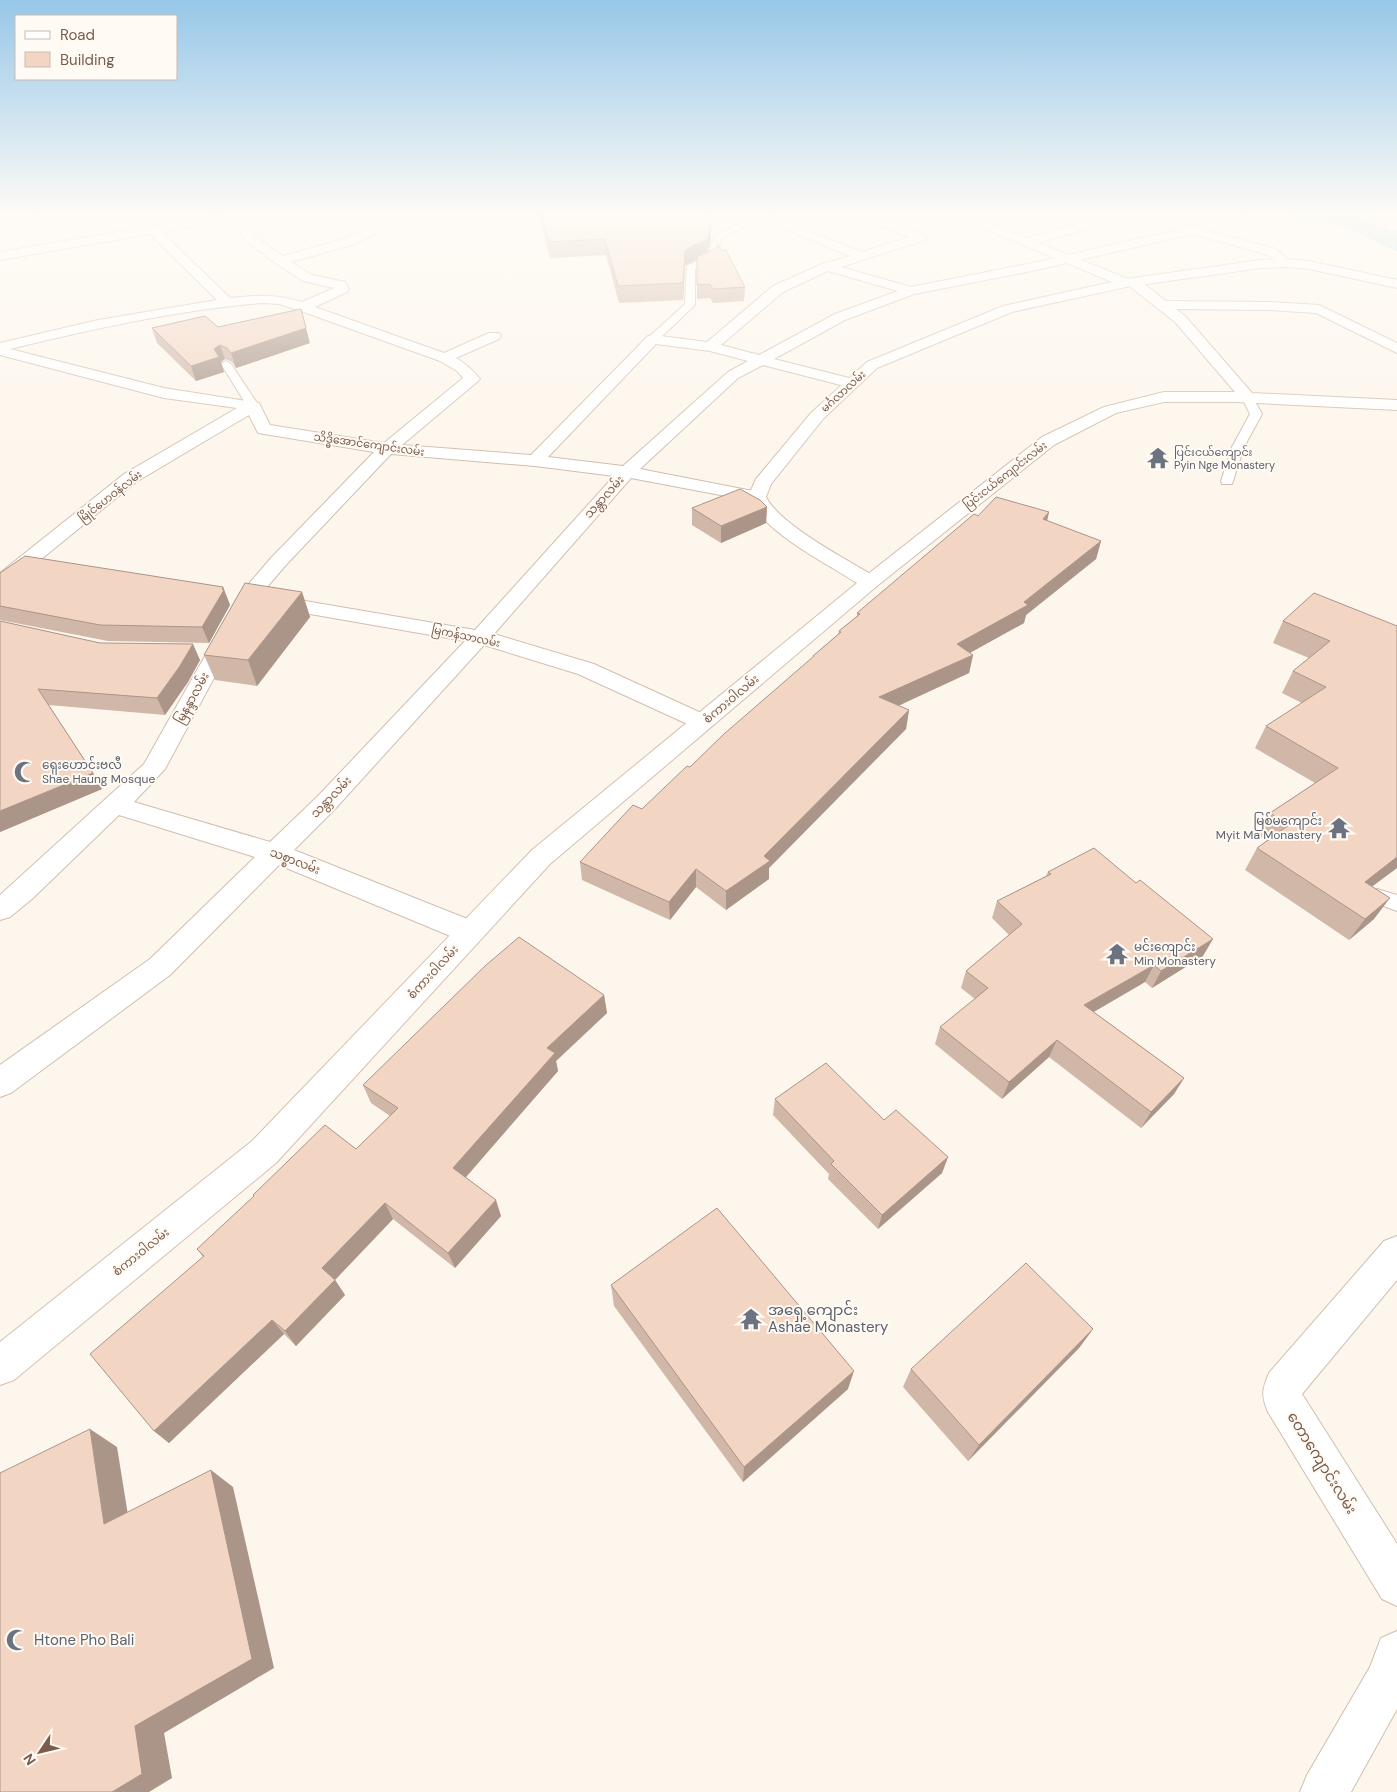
<svg xmlns="http://www.w3.org/2000/svg" width="1397" height="1792" font-family="'DM Sans','Noto Sans Myanmar',sans-serif">
<rect width="100%" height="100%" fill="#fdf6ec"/>
<polygon fill="#bfe3e8" stroke="#a5d3da" points="1280,213 1339,213 1397,234 1397,251 1351,229 1318,219"/>
<g fill="none" stroke-linecap="round" stroke-linejoin="round">
<g stroke="#d1beb0" stroke-width="2">
<g id="service">
<polygon points="757,215 764,217 722,238 715,260 695,269 695,305 657,341 649,341 648,339 649,337 685,304 687,266 708,256 715,235"/>
<polygon points="226,361 231,364 259,406 257,408 249,408 247,406 221,364"/>
<polygon points="1248,395 1252,396 1262,414 1244,447 1233,481 1232,484 1222,484 1221,481 1232,447 1250,414 1242,398"/>
<polygon points="1377,889 1397,895 1397,911 1370,901 1367,896 1370,891"/>
</g>
</g>
<g stroke="#d1beb0" stroke-width="2">
<g id="minor">
<polygon points="47,213 74,213 68,216 0,229 0,221"/>
<path d="M 229,213 L 241,213 L 255,236 L 283,256 L 344,239 L 402,213 L 418,213 L 352,245 L 291,262 L 312,275 L 345,282 L 349,289 L 347,292 L 315,307 L 444,353 L 489,333 L 499,333 L 501,336 L 499,339 L 456,358 C 466,364 473,370 480,379 L 477,382 L 402,445 L 531,455 L 648,336 L 653,335 L 707,342 L 773,286 L 822,264 L 850,256 L 745,213 L 762,213 L 862,252 L 909,237 L 848,213 L 866,213 L 925,234 L 927,237 L 925,240 L 841,267 L 911,287 L 1032,263 L 1178,230 L 1128,217 L 1027,246 L 1021,242 L 1023,239 L 1114,213 L 1142,213 L 1193,227 L 1254,213 L 1267,213 L 1266,217 L 1208,231 L 1276,249 L 1292,263 L 1286,267 L 1282,266 L 1268,255 L 1193,234 L 1032,271 L 914,294 L 845,320 L 774,359 L 857,380 L 860,383 L 857,386 L 852,388 L 763,365 L 738,378 L 640,469 L 763,493 L 766,497 L 763,501 L 757,502 L 631,478 L 494,634 L 594,664 L 710,717 L 714,722 L 710,727 L 702,729 L 694,727 L 578,674 L 484,645 L 335,809 L 294,850 L 480,924 L 484,932 L 480,940 L 470,943 L 460,940 L 279,865 L 170,975 L 11,1093 L 0,1097 L 0,1065 L 150,959 L 255,857 L 119,815 L 32,899 L 10,917 L 0,920 L 0,895 L 144,764 L 240,594 L 271,558 L 374,452 L 258,433 L 249,415 L 136,482 L 7,587 L 0,589 L 0,573 L 124,474 L 237,408 L 164,398 L 0,355 L 0,343 L 98,320 L 217,300 L 150,234 L 0,260 L 0,252 ZM 233,220 L 246,241 L 277,264 L 303,281 L 334,288 L 302,302 C 276,294 257,295 230,298 L 162,232 ZM 828,271 L 898,291 L 835,314 L 759,355 L 721,345 L 783,292 ZM 262,303 L 279,304 L 298,310 L 440,361 L 457,371 L 463,378 L 384,443 L 270,425 L 259,403 L 164,388 L 10,349 C 93,329 177,310 262,303 ZM 656,344 L 710,351 L 748,361 L 728,372 L 623,466 L 548,457 ZM 391,454 L 535,466 L 614,476 L 475,630 L 270,595 L 263,597 L 260,601 L 263,605 L 270,607 L 465,641 L 317,797 L 270,842 L 134,802 L 165,769 L 256,600 L 285,566 Z"/>
<polygon points="986,213 1007,213 1005,215 974,224 968,220 970,218"/>
<polygon points="1390,223 1397,223 1397,231 1386,230 1384,227"/>
<polygon points="1133,278 1138,279 1166,301 1270,302 1319,305 1397,343 1397,353 1316,313 1270,310 1176,309 1185,316 1252,393 1397,400 1397,410 1236,402 1164,402 1116,413 1054,445 877,586 870,588 863,586 860,582 863,578 1042,437 1104,407 1164,392 1235,392 1175,322 1128,285 1126,282 1128,279"/>
<path d="M 1397,1236 L 1397,1280 L 1302,1394 L 1397,1544 L 1397,1606 L 1382,1599 L 1268,1412 C 1261,1395 1262,1390 1269,1373 L 1384,1241 Z"/>
<polygon points="1397,1631 1397,1709 1351,1792 1300,1792 1307,1775 1370,1667 1381,1638"/>
</g>
</g>
<g stroke="#d1beb0" stroke-width="2">
<polygon id="tertiary" points="1286,259 1309,261 1397,280 1397,288 1309,269 1286,267 1261,268 1126,287 1119,283 1126,279 1261,260"/>
</g>
<g stroke="#d6c0b0" stroke-width="2">
<path id="secondary" d="M 947,213 L 964,213 L 1131,280 L 1133,283 L 1126,287 L 1012,312 L 877,368 L 823,419 L 771,484 L 766,497 C 781,526 848,560 877,578 L 880,582 L 877,586 L 550,864 L 276,1163 L 14,1380 L 0,1385 L 0,1342 L 252,1141 L 532,850 L 857,583 C 823,561 766,534 748,497 L 756,479 L 811,413 L 867,362 L 1003,306 L 1112,282 Z"/>
</g>
<use href="#service" fill="#fff" fill-rule="evenodd"/>
<use href="#minor" fill="#fff" fill-rule="evenodd"/>
<use href="#tertiary" fill="#fff" fill-rule="evenodd"/>
<use href="#secondary" fill="#fff" fill-rule="evenodd"/>
</g>
<g fill="#d1b7a8">
<polygon points="538,213 704,213 711,242 707,252 721,250 745,287 744,301 713,303 710,298 697,299 697,260 685,266 683,300 619,303 606,255 550,258"/>
<polygon points="218,327 310,343 236,368 232,362 225,359 221,362 224,372 196,381 157,343 152,328"/>
<polygon points="767,507 766,523 721,543 692,525 692,508"/>
<polygon points="1049,512 1047,521 1101,541 1096,559 1026,615 1024,623 970,653 973,655 969,673 898,706 909,710 906,729 769,868 769,879 726,910 696,887 670,920 582,880 580,862 690,767 813,658 813,656 838,634 839,631 857,616 857,613 978,516"/>
<polygon points="0,573 223,587 230,605 209,643 108,641 0,620"/>
<polygon points="302,592 310,617 257,686 215,680 204,655"/>
<polygon points="0,621 100,643 200,660 188,682 165,715 49,705 93,773 102,789 0,832"/>
<polygon points="1283,621 1397,626 1397,868 1372,886 1374,919 1349,940 1245,870 1257,848 1267,841 1258,835 1270,813 1315,783 1255,748 1266,726 1302,703 1282,693 1293,671 1309,658 1273,643"/>
<polygon points="1048,872 1203,956 1152,988 1145,982 1094,1012 1184,1078 1174,1094 1141,1128 1049,1057 1002,1099 935,1044 940,1027 975,999 961,988 966,971 1009,935 992,918 997,901 1046,876"/>
<polygon points="604,995 607,1013 556,1061 558,1071 466,1177 501,1216 455,1268 393,1219 335,1280 345,1295 296,1346 284,1334 169,1443 154,1431 203,1257 197,1249 356,1149 390,1116 371,1103 363,1085"/>
<polygon points="775,1099 884,1120 948,1157 942,1173 878,1229 828,1179 829,1174 773,1115"/>
<polygon points="611,1285 848,1389 743,1482 614,1306"/>
<polygon points="1093,1329 1079,1348 968,1461 903,1387 911,1369"/>
</g>
<g fill="#aa9588">
<polygon points="711,226 711,242 706,255 685,266 683,300 683,283 685,250"/>
<polygon points="306,328 310,343 236,368 231,353"/>
<polygon points="220,345 225,359 221,362 224,372 196,381 191,366"/>
<polygon points="767,507 766,523 721,543 721,526"/>
<polygon points="1049,512 1045,529 1043,519"/>
<polygon points="1101,541 1096,559 1026,615 1024,623 953,662 957,644 1024,602"/>
<polygon points="223,587 230,605 209,643 202,627 222,589"/>
<polygon points="302,592 310,617 257,686 248,660"/>
<polygon points="193,644 200,660 188,682 165,715 157,698"/>
<polygon points="973,655 969,673 876,716 879,697"/>
<polygon points="909,710 906,729 769,868 769,879 726,910 726,891 764,856"/>
<polygon points="93,773 102,789 0,832 0,811"/>
<polygon points="1397,857 1397,868 1350,903 1365,882"/>
<polygon points="696,869 696,887 670,920 669,902"/>
<polygon points="1390,898 1374,919 1349,940 1365,919"/>
<polygon points="1213,939 1203,956 1152,988 1161,971"/>
<polygon points="1154,965 1145,982 1076,1022 1084,1005"/>
<polygon points="604,995 607,1013 556,1061 558,1071 459,1185 453,1168 547,1048"/>
<polygon points="1057,1040 1049,1057 1002,1099 1009,1082"/>
<polygon points="1184,1078 1174,1094 1141,1128 1151,1112"/>
<polygon points="948,1157 942,1173 878,1229 882,1215"/>
<polygon points="496,1200 501,1216 455,1268 448,1253"/>
<polygon points="385,1203 393,1219 332,1283 322,1268"/>
<polygon points="335,1280 345,1295 296,1346 285,1331"/>
<polygon points="272,1320 284,1334 169,1443 154,1431"/>
<polygon points="1093,1329 1079,1348 968,1461 979,1445"/>
<polygon points="854,1371 848,1389 743,1482 744,1467"/>
<polygon points="90,1429 117,1447 132,1540 104,1524"/>
<polygon points="211,1470 233,1487 274,1668 164,1733 172,1778 149,1792 112,1792 135,1726"/>
</g>
<g fill="#f3d5c3" stroke="#aa9588">
<polygon points="541,213 704,213 711,226 707,239 685,250 683,283 618,286 605,239 549,242"/>
<polygon points="718,244 721,250 726,250 745,287 713,289 710,284 697,285 697,257 716,248"/>
<polygon points="301,309 306,328 231,353 227,348 220,345 214,349 219,357 191,366 152,328 205,316 218,327"/>
<polygon points="740,489 760,500 767,507 721,526 692,508"/>
<polygon points="996,497 1049,512 1043,519 1101,541 1024,602 1028,605 957,644 973,655 879,697 909,710 764,856 770,861 726,891 696,869 669,902 580,862 633,805 642,809 687,766 690,767 724,734 814,656 813,656 841,632 839,631 860,614 857,613 974,514 978,516"/>
<polygon points="25,556 223,587 222,589 224,590 202,627 100,625 0,606 0,573"/>
<polygon points="245,583 302,592 248,660 204,655"/>
<polygon points="1314,593 1397,626 1397,857 1365,882 1390,898 1365,919 1257,848 1289,825 1270,813 1338,768 1266,726 1326,687 1293,671 1330,641 1283,621"/>
<polygon points="0,621 100,643 193,644 180,666 157,698 38,689 93,773 0,811"/>
<polygon points="1094,848 1136,883 1140,880 1213,939 1161,971 1154,965 1084,1005 1184,1078 1151,1112 1057,1040 1009,1082 940,1027 988,988 966,971 1022,924 997,901 1051,874 1048,872"/>
<polygon points="519,937 604,995 547,1048 555,1053 453,1168 496,1200 448,1253 385,1203 322,1268 335,1280 285,1331 272,1320 154,1431 90,1354 204,1256 197,1249 254,1196 253,1195 325,1125 356,1149 398,1108 363,1085 485,966"/>
<polygon points="826,1063 884,1120 896,1110 948,1157 882,1215 831,1164 834,1161 775,1099"/>
<polygon points="717,1208 854,1371 744,1467 611,1285"/>
<polygon points="1026,1263 1093,1329 979,1445 911,1369"/>
<polygon points="90,1429 104,1524 211,1470 252,1659 135,1726 142,1774 112,1792 0,1792 0,1473"/>
</g>
<linearGradient id="sky" x2="0" y2="1"><stop stop-color="#97c7e8"/><stop offset="0.46" stop-color="#fefbf6"/><stop offset="1" stop-color="#fefbf6" stop-opacity="0"/></linearGradient>
<rect width="1397" height="464" fill="url(#sky)"/>
<defs>
<g id="temple-bare" transform="scale(1.725)"><path d="M0-6L5-2H3V0L6.5 2.5H4V6H1.5V3h-3V6H-4V2.5H-6.5L-3 0V-2H-5Z" fill="#6b7280" stroke="#fffaf3" stroke-width="2.5" paint-order="stroke"/></g>
<g id="mosque-bare" transform="scale(1.725)"><path d="M3.5-4.9A6 6 0 1 0 3.5 4.9A5 5 0 1 1 3.5-4.9Z" fill="#6b7280" stroke="#fffaf3" stroke-width="2.5" paint-order="stroke"/></g>
</defs>
<g fill-rule="evenodd">
<use href="#temple-bare" x="1158" y="458"/>
<use href="#mosque-bare" x="25" y="772"/>
<use href="#temple-bare" x="1339" y="828"/>
<use href="#temple-bare" x="1117" y="954"/>
<use href="#temple-bare" x="751" y="1319"/>
<use href="#mosque-bare" x="17" y="1640"/>
</g>
<g text-anchor="middle" dominant-baseline="central" stroke-width="4" stroke-linejoin="round" paint-order="stroke">
<g font-size="11" fill="#7a5c4d" stroke="#fffaf3">
<text transform="translate(843 391) rotate(-42)">မင်္ဂလာလမ်း</text>
<text transform="translate(369 444) rotate(8)">သိဒ္ဓိအောင်ကျောင်းလမ်း</text>
<text transform="translate(1005 475) rotate(-38)">ပြင်းငယ်ကျောင်းလမ်း</text>
<text transform="translate(110 496) rotate(-38)">မြိုင်ဟေဝန်လမ်း</text>
<text transform="translate(466 636) rotate(12)">မြကန်သာလမ်း</text>
</g>
<g font-size="11" fill="#5b616d" stroke="#fffaf3" text-anchor="start">
<text x="1174" y="452">ပြင်းငယ်ကျောင်း<tspan x="1174" dy="13">Pyin Nge Monastery</tspan></text>
</g>
<g font-size="12" fill="#7a5c4d" stroke="#fffaf3">
<text transform="translate(604 497) rotate(-48)">သန္တာလမ်း</text>
<text transform="translate(192 698) rotate(-61)">မြနန္ဒာလမ်း</text>
<text transform="translate(731 699) rotate(-40)">စံကားဝါလမ်း</text>
<text transform="translate(331 797) rotate(-46)">သန္တာလမ်း</text>
<text transform="translate(295 861) rotate(21)">သစ္စာလမ်း</text>
<text transform="translate(433 972) rotate(-47)">စံကားဝါလမ်း</text>
<text transform="translate(141 1252) rotate(-39)">စံကားဝါလမ်း</text>
</g>
<g font-size="12" fill="#5b616d" stroke="#fffaf3" text-anchor="start">
<text x="42" y="765">ရှေးဟောင်းဗလီ<tspan x="42" dy="14">Shae Haung Mosque</tspan></text>
<text x="1322" y="821" text-anchor="end">မြစ်မကျောင်း<tspan x="1322" dy="14">Myit Ma Monastery</tspan></text>
<text x="1134" y="947">မင်းကျောင်း<tspan x="1134" dy="14">Min Monastery</tspan></text>
</g>
<g font-size="15" fill="#5b616d" stroke="#fffaf3" text-anchor="start">
<text x="768" y="1310">အရှေ့ကျောင်း<tspan x="768" dy="17">Ashae Monastery</tspan></text>
<text x="34" y="1640">Htone Pho Bali</text>
</g>
<g font-size="15" fill="#7a5c4d" stroke="#fffaf3">
<text transform="translate(1322 1463) rotate(58)">တောကျောင်းလမ်း</text>
</g>
</g>
<rect x="15" y="15" width="162" height="65" fill="#fffaf3" stroke="#cabbb1"/>
<rect x="25" y="31" width="25" height="8" fill="#ffffff" stroke="#cabbb1"/>
<text x="60" y="40" font-size="15" fill="#7a5c4d">Road</text>
<rect x="25" y="52" width="25" height="15" fill="#f3d5c3" stroke="#cabbb1"/>
<text x="60" y="65" font-size="15" fill="#7a5c4d">Building</text>
<g transform="translate(40 1752) rotate(235)" stroke="#fffaf3" stroke-width="4" paint-order="stroke">
<path d="M0-4L9 19L0 12L-9 19Z" fill="#7a5c4d"/>
<text y="-8" font-size="14" font-weight="bold" text-anchor="middle" fill="#7a5c4d">N</text>
</g>
</svg>
